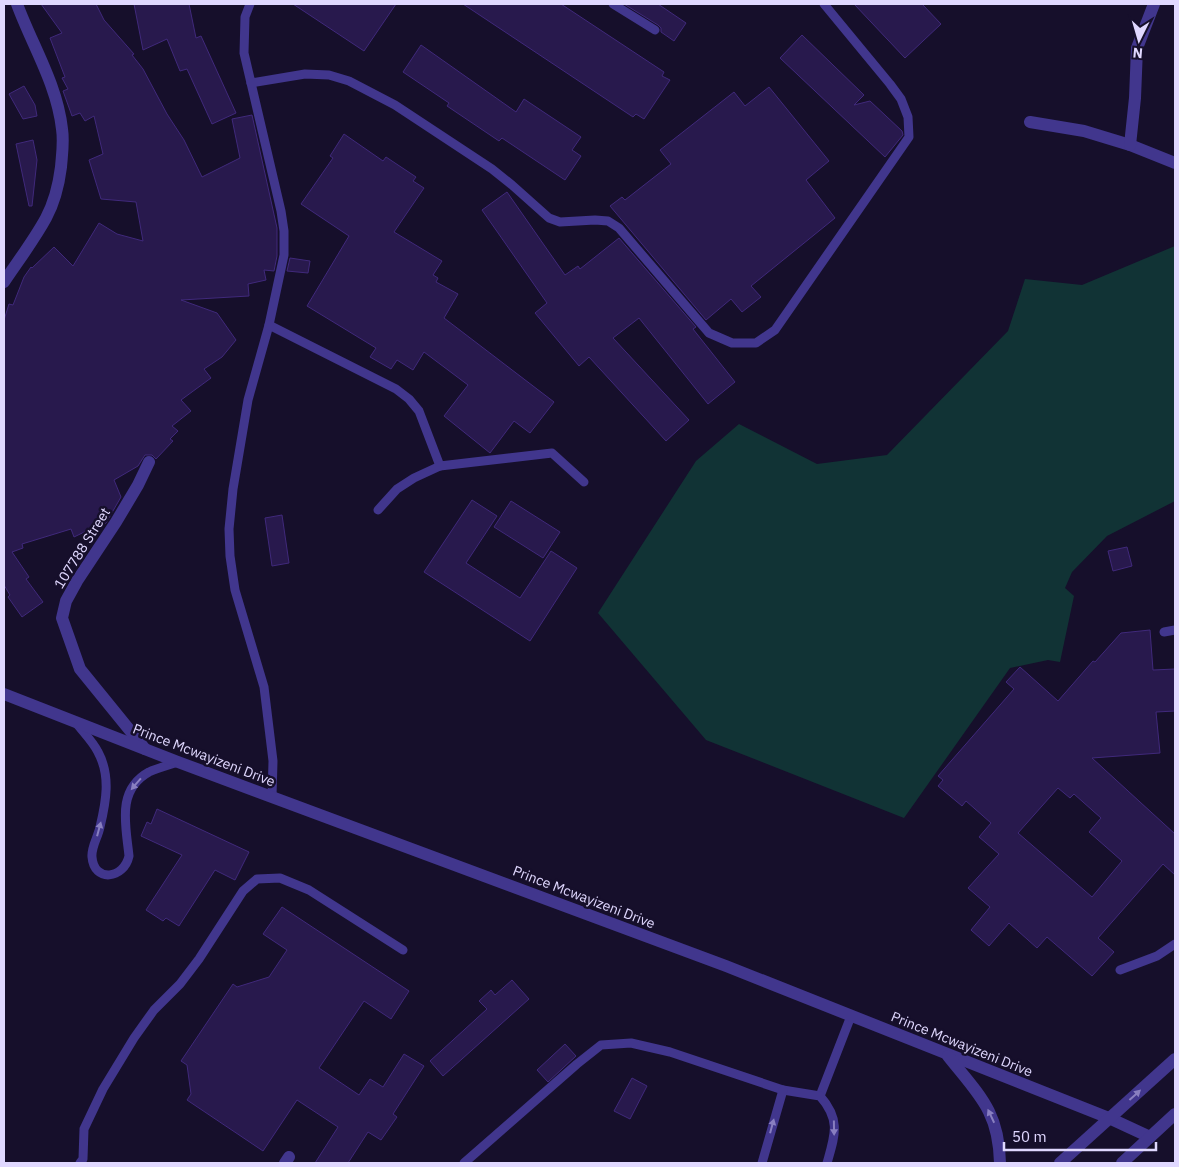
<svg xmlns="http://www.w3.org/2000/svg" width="1179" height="1167" font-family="'IBM Plex Sans',sans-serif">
<rect width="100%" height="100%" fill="#160f2b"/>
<polygon fill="#113335" points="1175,246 1175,501 1107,536 1072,572 1065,588 1074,596 1060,662 1048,660 1010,668 904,818 706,740 598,613 696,461 739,424 817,464 887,455 1008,331 1025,279 1082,285"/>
<g fill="#28194d" stroke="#40297b" fill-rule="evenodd">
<polygon points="41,4 96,4 104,20 134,54 132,55 143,69 167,114 184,140 202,177 240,158 232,119 252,115 277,228 277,256 274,271 264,270 266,280 248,284 249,296 181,300 217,313 236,340 222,357 204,369 211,378 181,400 191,411 172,426 178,431 170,439 173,441 156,459 152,455 145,455 138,466 114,480 121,497 106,523 100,527 99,525 74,537 71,529 22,544 23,548 12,552 29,577 26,579 43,602 22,617 8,597 10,595 4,585 4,320 9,304 13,305 24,277 31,267 32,268 54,247 73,266 99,223 117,234 143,241 136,202 101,199 89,160 103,154 94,116 85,121 80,113 72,116 63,91 68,89 62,78 65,77 50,38 62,33"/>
<polygon points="134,4 189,4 196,38 201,36 236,113 212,124 187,69 180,71 167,39 143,50"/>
<polygon points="293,4 396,4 364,51"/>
<polygon points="463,4 561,4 664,72 662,76 670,80 644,119 636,114 633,117"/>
<polygon points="624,4 658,4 686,23 674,41 661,32 661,28 658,25"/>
<polygon points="854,4 922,4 941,24 905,58"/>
<polygon points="802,35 864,95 854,105 870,101 902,131 903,135 885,157 780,58"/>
<polygon points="421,45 516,112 524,99 581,137 572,150 581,156 565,180 502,138 499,141 447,106 449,103 403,72"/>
<polygon points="24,86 35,105 37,116 23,119 9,94"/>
<polygon points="769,87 829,161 806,180 835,218 751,286 761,297 742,312 731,299 706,320 610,206 622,197 625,200 671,164 660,150 734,92 745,106"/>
<polygon points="344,134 383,161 386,157 416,177 413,181 424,188 394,232 442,261 433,275 438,278 436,282 458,294 444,318 554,402 530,433 514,421 490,453 444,416 468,385 424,352 413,370 397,360 391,369 370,357 376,348 307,306 349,236 301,204 333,158 330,156"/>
<polygon points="33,140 37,160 32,206 29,206 16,144"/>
<polygon points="507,192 565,275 578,266 580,269 619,238 696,327 693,329 735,382 708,404 639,318 613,338 689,420 666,441 589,357 579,366 535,313 547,303 482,210"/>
<polygon points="290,258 310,261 308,273 287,271"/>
<polygon points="472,500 497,516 466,563 520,598 551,551 577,568 530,641 424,572"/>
<polygon points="511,501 560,532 543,558 494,527"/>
<polygon points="282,515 289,563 272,566 265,518"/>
<polygon points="1127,547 1132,566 1113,571 1108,551"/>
<path d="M 1150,630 L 1153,670 L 1175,669 L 1175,711 L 1156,712 L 1160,753 L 1092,758 L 1175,834 L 1175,875 L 1163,864 L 1098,938 L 1114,952 L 1092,976 L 1047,937 L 1037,948 L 1009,923 L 989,946 L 971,930 L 990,907 L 968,888 L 999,854 L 979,837 L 991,823 L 966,801 L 962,806 L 938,786 L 943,780 L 938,776 L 1014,689 L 1006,682 L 1020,667 L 1058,701 L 1093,661 L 1095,662 L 1121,633 ZM 1058,788 L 1070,798 L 1074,794 L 1101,818 L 1089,832 L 1122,861 L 1092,897 L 1018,833 Z"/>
<polygon points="157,809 249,852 235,880 215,870 179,926 166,918 163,921 146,910 182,855 141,836 147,822 151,824"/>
<polygon points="282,907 409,991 391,1019 364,1001 319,1068 359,1095 370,1079 383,1087 404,1054 424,1066 393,1114 397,1117 381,1140 368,1132 348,1163 315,1163 338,1127 297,1100 263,1151 187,1100 191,1094 187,1065 181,1061 233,984 237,987 269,977 287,950 263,934"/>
<polygon points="512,980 529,999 443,1076 430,1061 487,1009 479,1001 491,990 495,995"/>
<polygon points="565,1044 576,1056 548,1082 537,1070"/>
<polygon points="632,1078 647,1086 630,1119 614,1111"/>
</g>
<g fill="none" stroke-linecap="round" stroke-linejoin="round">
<g stroke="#41368d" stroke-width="9">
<polyline points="250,4 245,17 244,53 281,211 284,231 284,255 269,325 248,400 233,489 229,529 230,556 235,590 264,687 273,761 272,797"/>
<polyline points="613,4 655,30"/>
<polyline points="251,83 305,74 329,75 349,81 395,105 492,169 512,185 549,218 560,222 595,220 608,221 619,228 709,333 732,343 756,343 775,330 909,137 908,117 901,99 890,84 824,4"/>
<polyline points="269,325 396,389 409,399 419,411 440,466"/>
<polyline points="378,510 397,489 414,478 440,466 552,453 584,482"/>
<polyline points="1164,632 1175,630"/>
<path d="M 77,724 C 84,733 93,742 98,752 C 111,776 106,802 100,827 C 98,837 91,847 92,857 C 94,883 124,879 129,856 C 126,826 116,790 149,772 C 158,768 169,765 178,762"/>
<polyline points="1120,970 1157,956 1175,944"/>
<polyline points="820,1096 851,1016"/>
<polyline points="80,1163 83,1159 84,1129 103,1089 134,1038 154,1010 180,984 199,959 243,891 257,879 280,878 309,890 403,950"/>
<path d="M 464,1163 L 577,1064 L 601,1045 L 631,1043 L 670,1052 L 783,1090 L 820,1096 C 841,1120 835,1135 827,1163"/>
<polyline points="762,1163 783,1090"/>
</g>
<g stroke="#41368d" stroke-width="12">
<polyline points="1030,122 1084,131 1130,145 1175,163"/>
<polyline points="1130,145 1135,98 1137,48 1154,4"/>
<path d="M 4,282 C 18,261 34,240 46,218 C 54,203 59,183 61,167 C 62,154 64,142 62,129 C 57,84 32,45 17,4"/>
<polyline points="145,749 80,669 62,618 66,601 77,581 116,522 138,485 149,462"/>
<polyline points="285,1163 289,1157"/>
</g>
<g stroke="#41368d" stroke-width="12">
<polyline points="4,694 178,762 726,966 1109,1118 1150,1137"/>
<path d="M 948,1056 C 979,1095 999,1111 1000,1163"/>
<polyline points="1060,1163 1175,1059"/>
<polyline points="1122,1163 1175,1114"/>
</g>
</g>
<defs><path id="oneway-solid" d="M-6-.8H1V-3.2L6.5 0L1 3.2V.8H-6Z" transform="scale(1.25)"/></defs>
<g fill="#897fc0">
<use href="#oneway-solid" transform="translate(136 784) rotate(131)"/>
<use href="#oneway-solid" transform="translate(99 829) rotate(-75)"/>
<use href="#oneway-solid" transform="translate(1135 1095) rotate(-42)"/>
<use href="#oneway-solid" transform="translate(991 1116) rotate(-115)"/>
<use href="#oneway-solid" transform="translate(772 1126) rotate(-75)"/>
<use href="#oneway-solid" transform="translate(834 1128) rotate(89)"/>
</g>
<g text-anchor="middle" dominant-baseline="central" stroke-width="5" stroke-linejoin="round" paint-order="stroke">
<g font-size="14" fill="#e0d8ff" stroke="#160f2b">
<text transform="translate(82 548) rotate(-58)">107788 Street</text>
<text transform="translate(204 755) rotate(21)">Prince Mcwayizeni Drive</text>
<text transform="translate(584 897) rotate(21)">Prince Mcwayizeni Drive</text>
<text transform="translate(962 1044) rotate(22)">Prince Mcwayizeni Drive</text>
</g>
</g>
<rect width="1179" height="1167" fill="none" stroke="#e0d8ff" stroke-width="10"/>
<g transform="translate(1139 40) rotate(185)" stroke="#160f2b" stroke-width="4" paint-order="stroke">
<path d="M0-4L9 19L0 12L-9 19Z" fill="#e0d8ff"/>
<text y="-8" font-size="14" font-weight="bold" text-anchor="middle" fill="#e0d8ff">N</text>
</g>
<path d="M1004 1142v8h152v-8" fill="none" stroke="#e0d8ff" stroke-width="2.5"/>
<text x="1012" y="1142" font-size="15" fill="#e0d8ff" stroke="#160f2b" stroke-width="4" paint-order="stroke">50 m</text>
</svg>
